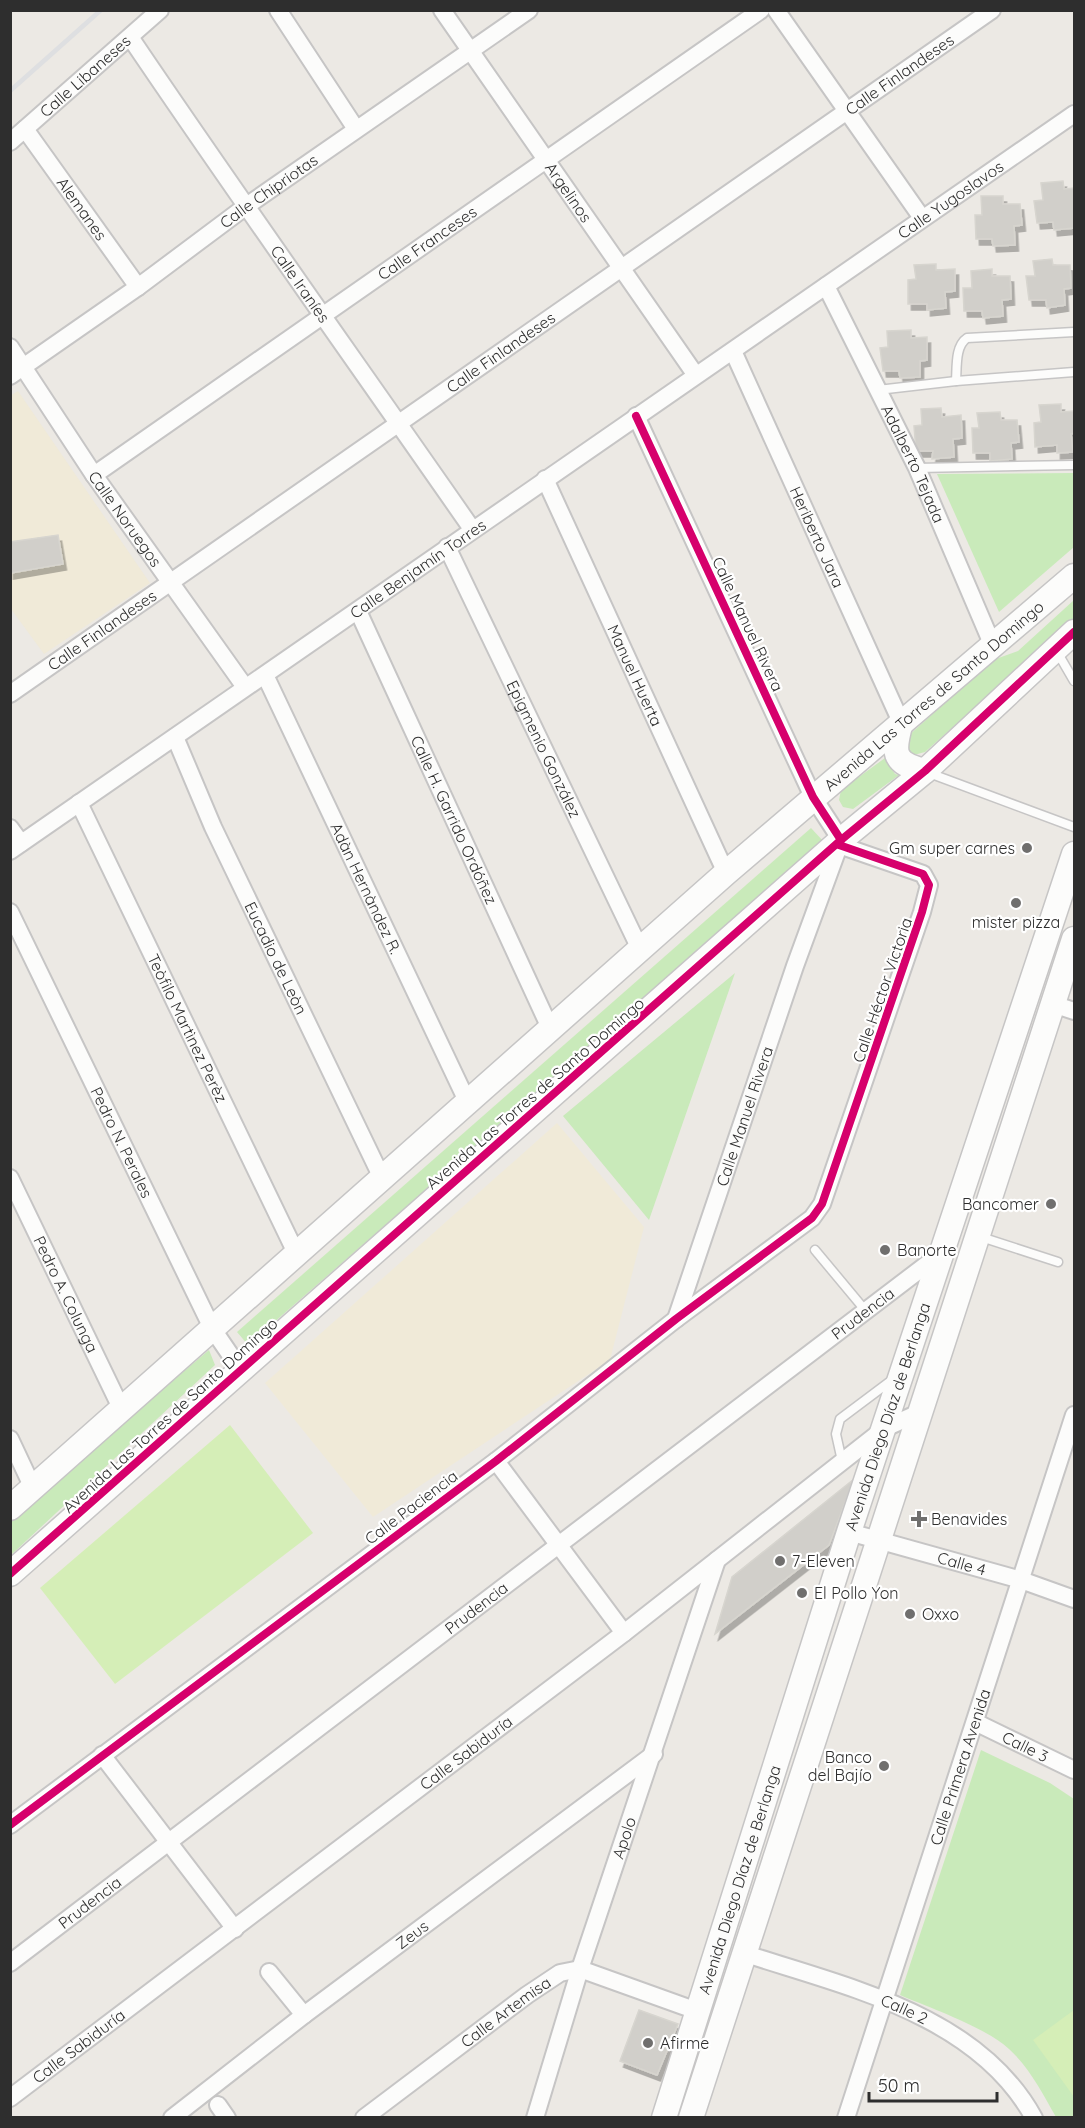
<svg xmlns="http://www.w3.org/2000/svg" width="1085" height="2128" font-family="Quicksand,sans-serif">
<defs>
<filter id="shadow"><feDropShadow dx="3.5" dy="6" stdDeviation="0" flood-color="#0004"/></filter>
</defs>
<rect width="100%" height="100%" fill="#ece9e4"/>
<g fill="#f0ead8">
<polygon points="18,391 150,583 44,654 11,609 10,396"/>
<polygon points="557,1123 644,1227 610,1360 373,1517 265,1383"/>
</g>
<g fill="#c9eaba">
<polygon points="1074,473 1074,547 999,612 937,474"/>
<polygon points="1074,600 1074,619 925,752 910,756 907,754 908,736 993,660 1018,651"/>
<polygon points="885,758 895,774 899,775 853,809 843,807 839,800 841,790"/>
<polygon points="811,828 824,842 248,1345 237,1332"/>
<polygon points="735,973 649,1220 563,1116"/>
<polygon points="209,1350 215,1365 11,1555 11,1518"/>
<path d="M 981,1750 L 1050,1783 L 1074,1799 L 1074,2117 L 1056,2117 C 1043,2094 1029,2067 1009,2049 C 985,2027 930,2008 900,1995 Z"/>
</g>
<g fill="#d5eeb7">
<polygon points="230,1425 313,1533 115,1684 40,1588"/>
<polygon points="1074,2010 1074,2097 1033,2040"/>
</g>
<g fill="#d1cfca" stroke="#d7d5cf" stroke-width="1.5" filter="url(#shadow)">
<polygon points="1063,181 1064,189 1074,188 1074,228 1054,230 1053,222 1037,223 1034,201 1043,200 1041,183"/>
<polygon points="981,196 1003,196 1003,204 1020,204 1022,225 1014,226 1015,245 993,246 992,239 976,239 975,215 982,215"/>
<polygon points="1052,259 1053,265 1070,265 1071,288 1064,289 1065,305 1047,308 1046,300 1029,300 1026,276 1035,276 1033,261"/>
<polygon points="936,264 936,270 955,269 955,291 945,292 946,308 927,310 927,304 908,304 908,280 916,279 914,265"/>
<polygon points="992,269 992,276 1010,276 1011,299 1002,300 1003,316 983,318 982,311 964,311 963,288 972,288 971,271"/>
<polygon points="911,330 911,338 927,337 927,360 920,361 920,377 900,378 899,371 883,371 880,348 888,347 887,331"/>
<polygon points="1061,404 1061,412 1074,411 1074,433 1071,434 1073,452 1057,453 1057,445 1035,447 1034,423 1041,422 1039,405"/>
<polygon points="941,408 942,417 961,415 962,438 953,439 954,457 932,459 933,451 916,451 914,426 922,425 921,409"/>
<polygon points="1000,412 1001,420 1017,420 1019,442 1011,443 1012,459 990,461 990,453 973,453 972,428 979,428 977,413"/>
<polygon points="58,535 63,564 10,573 10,542"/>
<polygon points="854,1479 829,1545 715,1634 732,1577"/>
<polygon points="639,2010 678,2024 657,2075 620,2061"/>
</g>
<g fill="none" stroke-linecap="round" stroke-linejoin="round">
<g stroke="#c6c5c5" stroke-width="11">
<g id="lane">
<path d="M 956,381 C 957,367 955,346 967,338 L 1074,332"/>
<polyline points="878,390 956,381 1074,372"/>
<polyline points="917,468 1074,465"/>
<polyline points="1056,650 1074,681"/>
<polyline points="929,773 1074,827"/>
<polyline points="978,1236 1058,1262"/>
<polyline points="815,1250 865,1310"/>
<polyline points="842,1461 836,1434 840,1419 892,1380"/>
</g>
</g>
<g stroke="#c6c5c5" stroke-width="20">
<g id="street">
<polyline points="278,10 356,129"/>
<path id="s1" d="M 442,10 L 695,374"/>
<polyline points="776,10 922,218"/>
<path id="s2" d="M 130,37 C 242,203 358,365 472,529"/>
<path id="s3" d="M 25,129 L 138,287"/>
<path id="s4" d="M 10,142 L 160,10"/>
<path id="s5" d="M 826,286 L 917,468 L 993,646"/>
<path id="s6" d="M 10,347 L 94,475 L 245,687"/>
<path id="s7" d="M 733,351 L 901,722"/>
<path id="s8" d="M 10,376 L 138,287 L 245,207 L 529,10"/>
<path id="s9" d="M 94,475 L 761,10"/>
<path id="s10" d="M 545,479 L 726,873"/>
<path id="s11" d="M 447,547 L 640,949"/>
<path id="s12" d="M 358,611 L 550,1028"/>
<path id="s13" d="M 265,675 L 467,1101"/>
<path id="s14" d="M 10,694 L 992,10"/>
<path id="s15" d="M 175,737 L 213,827 L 382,1178"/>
<path id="s16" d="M 79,803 L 297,1255"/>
<polyline points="10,828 21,843"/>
<path id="s17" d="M 10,851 L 1074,114"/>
<path id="s18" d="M 10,912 L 212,1328 L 240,1369"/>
<polyline points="1053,1004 1074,1011"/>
<path id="s19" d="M 10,1178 L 122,1410"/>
<path id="s20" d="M 676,1319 L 795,966 L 839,846"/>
<polyline points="10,1439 33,1488"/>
<polyline points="496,1461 624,1633"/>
<path id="s21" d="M 849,1532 L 1021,1580 L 1074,1599"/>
<path id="s22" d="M 975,1722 L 1074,1770"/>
<polyline points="102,1755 235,1929"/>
<polyline points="10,1825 496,1461 676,1319 812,1218 822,1204 922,912 929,885 923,874 839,845 841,840 813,797 636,416"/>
<path id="s23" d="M 743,1953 C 846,1987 977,2014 1034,2118"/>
<path id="s24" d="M 10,1963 L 943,1252"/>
<polyline points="269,1972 304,2015"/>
<path id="s25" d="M 10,2098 L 624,1633 L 885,1428 L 921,1412"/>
<polyline points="218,2105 227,2118"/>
<path id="s26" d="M 172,2118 L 304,2015 L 654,1754"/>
<path id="s27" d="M 364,2118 L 527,1995 L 560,1973 L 580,1969 L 697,2011"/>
<path id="s28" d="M 535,2118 L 580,1969 L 717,1560"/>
<path id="s29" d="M 846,2118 L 1074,1415"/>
</g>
</g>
<g stroke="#c6c5c5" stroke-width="27">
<g id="secondary">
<path d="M 901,722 C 893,751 891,763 925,771"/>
<path id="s30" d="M 10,1508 L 726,873 L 1074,576"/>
<polyline points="10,1574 841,840 925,771 1074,632"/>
<path id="s31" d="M 664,2118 L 849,1532 L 1074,854"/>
<polyline points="691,2118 1074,939"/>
</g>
</g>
<use href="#lane" stroke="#fcfcfb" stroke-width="8"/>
<use href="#street" stroke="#fcfcfb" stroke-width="16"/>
<use href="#secondary" stroke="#fcfcfb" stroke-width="24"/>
<polyline stroke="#dedfe1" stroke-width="4.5" points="10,91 101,10"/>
<g stroke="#fff" stroke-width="11">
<g id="cycleway">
<polyline points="10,1574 841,840 925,771 1074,632"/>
<polyline points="10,1825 496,1461 676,1319 812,1218 822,1204 922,912 929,885 923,874 839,845 841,840 813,797 636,416"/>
</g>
</g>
<use href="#cycleway" stroke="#d6006c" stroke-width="8"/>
</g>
<g fill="#706f6e" stroke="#fff" stroke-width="2">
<circle cx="1027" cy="848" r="6"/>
<circle cx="1016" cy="903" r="6"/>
<circle cx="1051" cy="1204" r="6"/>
<circle cx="885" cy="1250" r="6"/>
<path d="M916 1510h6v6h6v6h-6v6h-6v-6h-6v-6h6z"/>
<circle cx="780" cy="1561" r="6"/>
<circle cx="802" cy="1593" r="6"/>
<circle cx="910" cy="1614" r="6"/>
<circle cx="884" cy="1766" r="6"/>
<circle cx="648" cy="2043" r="6"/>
</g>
<g text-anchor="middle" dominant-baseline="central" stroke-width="4.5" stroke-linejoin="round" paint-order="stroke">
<g font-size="16" fill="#2e2e2e" stroke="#fff">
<text stroke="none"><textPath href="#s14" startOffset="1084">Calle Finlandeses</textPath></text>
<text stroke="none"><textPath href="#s4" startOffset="100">Calle Libaneses</textPath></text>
<text stroke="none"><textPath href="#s8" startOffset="318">Calle Chipriotas</textPath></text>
<text stroke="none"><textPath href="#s1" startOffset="222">Argelinos</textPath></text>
<text stroke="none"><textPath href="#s17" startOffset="1144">Calle Yugoslavos</textPath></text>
<text stroke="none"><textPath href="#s3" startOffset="98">Alemanes</textPath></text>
<text stroke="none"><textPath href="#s9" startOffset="406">Calle Franceses</textPath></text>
<text stroke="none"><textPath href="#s2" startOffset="300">Calle Iraníes</textPath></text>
<text stroke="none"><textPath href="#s14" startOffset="598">Calle Finlandeses</textPath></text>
<text stroke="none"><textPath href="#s5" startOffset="198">Adalberto Tejada</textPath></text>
<text stroke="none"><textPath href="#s6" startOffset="207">Calle Noruegos</textPath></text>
<text stroke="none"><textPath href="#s7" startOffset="204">Heriberto Jara</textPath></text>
<text stroke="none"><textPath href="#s17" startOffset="496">Calle Benjamín Torres</textPath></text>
<text transform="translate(748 624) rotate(65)">Calle Manuel Rivera</text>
<text stroke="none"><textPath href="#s14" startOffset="112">Calle Finlandeses</textPath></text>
<text stroke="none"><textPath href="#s10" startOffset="216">Manuel Huerta</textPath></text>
<text stroke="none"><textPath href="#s30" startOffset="1230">Avenida Las Torres de Santo Domingo</textPath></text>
<text stroke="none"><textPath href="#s11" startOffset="224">Epigmenio González</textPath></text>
<text stroke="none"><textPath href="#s12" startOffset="230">Calle H. Garrido Ordóñez</textPath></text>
<text stroke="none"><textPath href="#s13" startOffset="236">Adàn Hernàndez R.</textPath></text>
<text stroke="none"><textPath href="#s15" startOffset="243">Eucadio de Leòn</textPath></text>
<text transform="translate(882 990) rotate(-71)">Calle Héctor Victoria</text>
<text stroke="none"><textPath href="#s16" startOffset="250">Teòfilo Martìnez Perèz</textPath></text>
<text transform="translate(535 1093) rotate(-41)">Avenida Las Torres de Santo Domingo</text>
<text stroke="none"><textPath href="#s20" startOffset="214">Calle Manuel Rivera</textPath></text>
<text stroke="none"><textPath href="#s18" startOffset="256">Pedro N. Perales</textPath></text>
<text stroke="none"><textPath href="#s19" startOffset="129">Pedro A. Colunga</textPath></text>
<text stroke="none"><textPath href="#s24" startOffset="1072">Prudencia</textPath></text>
<text transform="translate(170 1415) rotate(-42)">Avenida Las Torres de Santo Domingo</text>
<text stroke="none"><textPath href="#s31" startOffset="736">Avenida Diego Díaz de Berlanga</textPath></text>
<text transform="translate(411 1507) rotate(-37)">Calle Paciencia</text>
<text stroke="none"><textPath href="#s21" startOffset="117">Calle 4</textPath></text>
<text stroke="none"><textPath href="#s24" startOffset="586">Prudencia</textPath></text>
<text stroke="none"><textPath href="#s22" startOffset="56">Calle 3</textPath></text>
<text stroke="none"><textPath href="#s25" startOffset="572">Calle Sabiduría</textPath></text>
<text stroke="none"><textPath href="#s29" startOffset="369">Calle Primera Avenida</textPath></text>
<text stroke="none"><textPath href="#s28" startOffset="294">Apolo</textPath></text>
<text stroke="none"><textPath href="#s31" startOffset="250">Avenida Diego Díaz de Berlanga</textPath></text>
<text stroke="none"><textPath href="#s24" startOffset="100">Prudencia</textPath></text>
<text stroke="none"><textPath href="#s26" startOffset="302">Zeus</textPath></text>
<text stroke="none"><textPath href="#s23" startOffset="171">Calle 2</textPath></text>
<text stroke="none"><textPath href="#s27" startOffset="177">Calle Artemisa</textPath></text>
<text stroke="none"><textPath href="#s25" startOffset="86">Calle Sabiduría</textPath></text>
</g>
<g font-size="16" fill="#2e2e2e" stroke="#fff" text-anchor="start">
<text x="1015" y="848" text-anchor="end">Gm super carnes</text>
<text x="1016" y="922" text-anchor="middle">mister pizza</text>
<text x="1039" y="1204" text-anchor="end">Bancomer</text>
<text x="897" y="1250">Banorte</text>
<text x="931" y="1519">Benavides</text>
<text x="792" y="1561">7-Eleven</text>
<text x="814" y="1593">El Pollo Yon</text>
<text x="922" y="1614">Oxxo</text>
<text x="872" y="1757" text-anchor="end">Banco<tspan x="872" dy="18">del Bajío</tspan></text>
<text x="660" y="2043">Afirme</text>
</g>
</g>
<rect width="1085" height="2128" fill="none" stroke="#2e2e2e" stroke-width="24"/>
<path d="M869 2092v9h128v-9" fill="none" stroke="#2e2e2e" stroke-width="3"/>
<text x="878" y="2092" font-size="18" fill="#2e2e2e" stroke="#ffffff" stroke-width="4.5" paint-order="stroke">50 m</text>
</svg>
